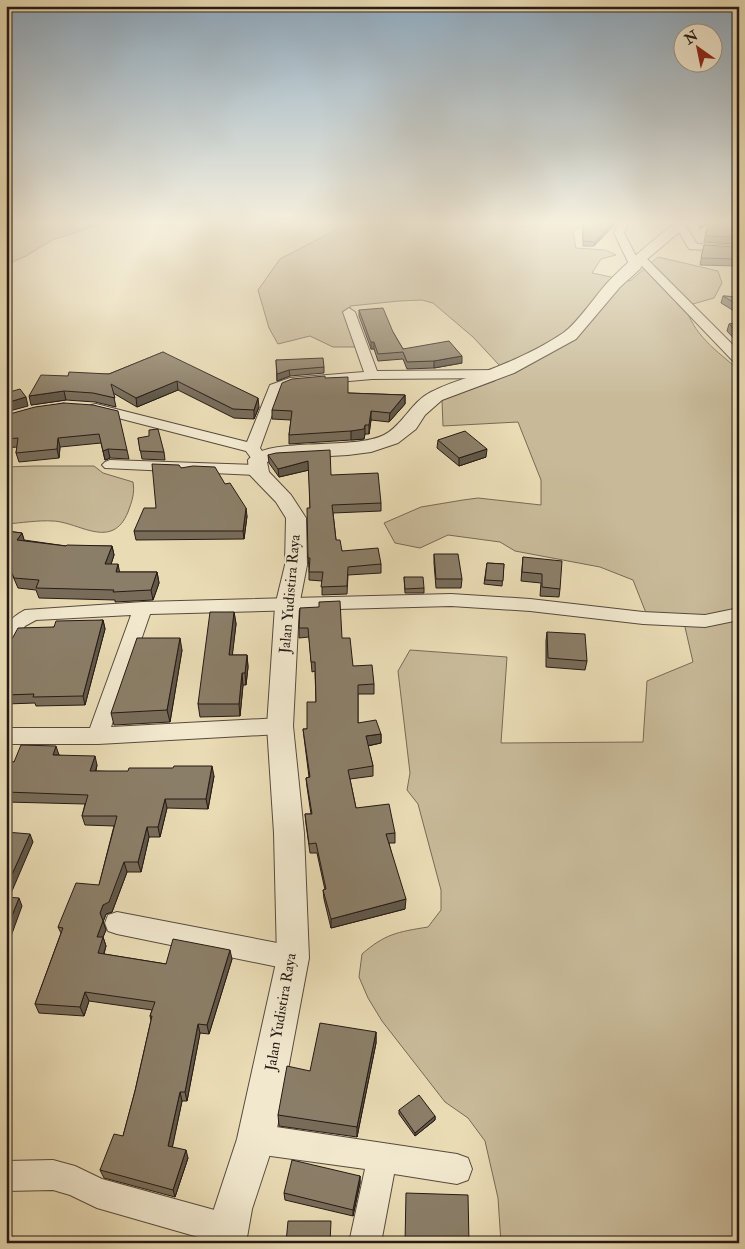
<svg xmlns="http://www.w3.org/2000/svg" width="745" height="1249" font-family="'IM FELL Double Pica',serif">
<rect width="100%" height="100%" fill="#e9dbb4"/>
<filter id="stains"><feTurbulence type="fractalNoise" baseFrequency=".004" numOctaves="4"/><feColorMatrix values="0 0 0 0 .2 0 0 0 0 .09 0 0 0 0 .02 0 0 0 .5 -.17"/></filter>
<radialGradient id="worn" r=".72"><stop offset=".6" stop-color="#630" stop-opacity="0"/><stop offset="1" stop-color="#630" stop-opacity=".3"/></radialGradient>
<g fill="#c8ba99" stroke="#776a57">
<polygon points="29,222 108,222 52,240 26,256 6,265 6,231"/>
<path d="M 342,222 L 582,222 L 582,226 L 573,232 L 576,248 L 605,250 L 616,255 L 601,259 L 592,273 L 630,281 L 658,257 L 718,271 L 722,283 L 714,298 L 686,306 C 692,334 718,352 739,370 L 739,1243 L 501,1243 L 498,1198 L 485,1141 L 468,1118 L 445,1102 L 382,1021 L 368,998 L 359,977 L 362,954 C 385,934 397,932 428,927 L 441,910 L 441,890 L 418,804 L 407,790 L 410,773 L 398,671 L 410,650 L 507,657 L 501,743 L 643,742 L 647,681 L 693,662 L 682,614 L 646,613 L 633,580 L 600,567 L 515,551 L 500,542 L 448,535 L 420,548 L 395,543 L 384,523 L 421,507 L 463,500 L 478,498 L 541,505 L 541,480 L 518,422 L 443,426 L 442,400 L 495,381 L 500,366 L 473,337 L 433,303 L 422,300 L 399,301 L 350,306 L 355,347 L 333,347 L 310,336 L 278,344 L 269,328 L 258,290 L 280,259 L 332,232 Z"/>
<path d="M 34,466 L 94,466 L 103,473 L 133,482 C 135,493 132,501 128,512 C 112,551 79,522 53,521 C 38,520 21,523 6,524 L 6,467 Z"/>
</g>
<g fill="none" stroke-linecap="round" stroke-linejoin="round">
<g stroke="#574a3d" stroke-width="2">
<g id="minor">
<polygon points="619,222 629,222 624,233 636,256 644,256 739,351 739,363 734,362 640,264 639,268 631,268 614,233"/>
<polygon points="681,224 685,225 697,244 739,246 739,252 689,249 676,227"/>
<polygon points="349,308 355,312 377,371 498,370 505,374 498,378 372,379 292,386 281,390 260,448 267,459 264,462 254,462 246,451 91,411 89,408 91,405 96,404 247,442 270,385 290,378 364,372 343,312"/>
<polygon points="110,460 258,465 264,467 266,470 264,473 258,475 105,468 102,465 105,462"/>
<path d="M 451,594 L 530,599 L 643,612 L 705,615 L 739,608 L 739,620 L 705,627 L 643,624 L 530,611 L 451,606 L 150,614 L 111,727 L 280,718 L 287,721 L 290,726 L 287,731 L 280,734 L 98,744 L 6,744 L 6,728 L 90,728 L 131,615 L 36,620 L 25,626 L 13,647 L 6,648 C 6,626 5,621 25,610 L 143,602 Z"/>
<polygon points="117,912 293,946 302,950 306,958 302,966 293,970 117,934 108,931 105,923 108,915"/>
<polygon points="256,1124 457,1154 468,1158 472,1169 468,1180 457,1184 394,1174 381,1243 349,1243 365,1169 256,1154 246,1149 241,1139 246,1129"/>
<polygon points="53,1160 75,1166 102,1179 229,1214 240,1219 245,1230 240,1241 219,1243 97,1208 70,1195 53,1190 6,1191 6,1161"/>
</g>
</g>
<g stroke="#574a3d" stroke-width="2">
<path id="tertiary" d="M 676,222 L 691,222 L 645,261 L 640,269 L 620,287 L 576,339 L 514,373 L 442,400 L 425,415 L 416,429 L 398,443 L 371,452 L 348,455 L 276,459 L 267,462 L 269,472 L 291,495 L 306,518 L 307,565 L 299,606 L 293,726 L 304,833 L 309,958 L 275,1139 L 252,1209 L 246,1243 L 206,1243 L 214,1209 L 237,1139 L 277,958 L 274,833 L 267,726 L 275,606 L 285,565 L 286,518 L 276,502 L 249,474 L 248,460 C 265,436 352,451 384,435 C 403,425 411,402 431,392 C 446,384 464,379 481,373 C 508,363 538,350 563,333 C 576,325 596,295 608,282 C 629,260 652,241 676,222 Z"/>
</g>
<use href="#minor" fill="#f1e8ce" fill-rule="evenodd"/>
<use href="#tertiary" fill="#f1e8ce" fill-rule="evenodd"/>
</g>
<g fill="#786c59" stroke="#261a15">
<polygon points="583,222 617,222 594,246 583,246"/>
<polygon points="699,222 739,222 739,236 734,236 733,244 704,242 708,223 700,229"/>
<polygon points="704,245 738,259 737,266 700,265"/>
<polygon points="723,296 739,297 739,314 721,303"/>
<polygon points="359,310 393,332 403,349 462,363 434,368 407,369 403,359 378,361 374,349 371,349 370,346 359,316"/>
<polygon points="739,323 739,344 727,331 729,324"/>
<polygon points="163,352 259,407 254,419 234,418 178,390 137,407 113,393 116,407 95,402 66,400 31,405 68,376 109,374"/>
<polygon points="276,360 324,367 324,373 290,376 277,381"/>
<polygon points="325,378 348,393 405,395 405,404 389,422 371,420 369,434 365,434 364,439 351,440 289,444 289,435 291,420 272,419 272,410"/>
<polygon points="64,403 127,450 129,459 110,458 105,460 101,443 60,447 59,458 19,462 16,453 17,447 6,448 6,415"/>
<polygon points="138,438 164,452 165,460 142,459"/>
<polygon points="438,440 486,457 459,466 437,448"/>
<polygon points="268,455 331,475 381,503 381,511 333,513 336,540 342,551 381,564 381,573 348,575 347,594 322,595 322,581 309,580 309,566 309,567 308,558 310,508 309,470 279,477 269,463"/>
<polygon points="181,468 225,484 247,516 244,539 136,540 134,531 156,508"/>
<polygon points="6,531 22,533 24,540 66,546 112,546 114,555 111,564 120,572 157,572 159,583 153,600 115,602 115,600 39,598 36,590 18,588 6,560"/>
<polygon points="434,554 462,579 461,588 436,588 434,563"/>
<polygon points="523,557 560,589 559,597 540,596 541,583 521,581"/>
<polygon points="487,563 504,564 502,586 484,584"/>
<polygon points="404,577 424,588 424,593 405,593"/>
<polygon points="300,608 342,638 353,666 374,684 374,694 358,694 358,723 381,734 381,743 368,746 373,766 373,776 350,779 356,808 395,833 395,843 389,843 405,909 331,928 324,899 323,890 325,890 317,853 310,853 306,824 305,814 311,814 307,787 306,778 309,777 303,729 307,729 316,702 315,671 312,672 309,637 299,638 299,628"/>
<polygon points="234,612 236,624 232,655 247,655 248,667 246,685 243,685 240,716 200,717 198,704"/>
<polygon points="103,620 105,629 85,705 36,706 35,703 6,704 6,640 54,627"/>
<polygon points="547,632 587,661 585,670 546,667 546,641"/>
<polygon points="182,650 170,722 114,725 111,713"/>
<polygon points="59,755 97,765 96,771 214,776 208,809 167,808 160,837 149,837 141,872 127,872 112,912 106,914 103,922 106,930 103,937 106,946 104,954 166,964 232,959 209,1034 200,1033 187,1101 182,1101 172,1147 188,1158 175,1197 104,1178 100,1170 123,1136 135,1091 151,1020 150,1016 152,1010 89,1001 84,1016 39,1013 35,1004 61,933 58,927 99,885 114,826 85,825 82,816 85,804 6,802 6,761 14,762"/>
<polygon points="376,1032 376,1043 357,1137 279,1126 278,1115 310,1071"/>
<polygon points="399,1110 435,1116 435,1120 415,1136 399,1114"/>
<polygon points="360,1176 360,1183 353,1216 285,1200 284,1193"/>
</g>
<g fill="#615849" stroke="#261a15">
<polygon points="614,222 617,222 594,246 595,242"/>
<polygon points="701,222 708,222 700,229"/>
<rect x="371" y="342" width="3" height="7"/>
<polygon points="462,356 462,363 434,368 434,361"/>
<polygon points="289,370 290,376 277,381 277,374"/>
<polygon points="177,381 178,390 137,407 136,398"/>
<polygon points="64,391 66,400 31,405 29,396"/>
<polygon points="405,395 405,404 389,422 390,413"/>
<polygon points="26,397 28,406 6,412 6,403"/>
<polygon points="258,398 259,407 254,419 254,410"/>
<polygon points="371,411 371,420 369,434 369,425"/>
<polygon points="365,425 365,434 364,439 351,440 351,431"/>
<polygon points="58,438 60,447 59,458 57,449"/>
<polygon points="108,449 110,458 105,460 103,451"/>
<polygon points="487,449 486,457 459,466 459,458"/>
<polygon points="308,461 309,470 279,477 278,469"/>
<polygon points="246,508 247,516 244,539 243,531"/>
<polygon points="22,533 25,543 17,540"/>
<polygon points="112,546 114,555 108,574 105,564"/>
<polygon points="118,564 120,574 116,572"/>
<polygon points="157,572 159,583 153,600 151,590"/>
<polygon points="234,612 236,624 231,667 229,655"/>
<polygon points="103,620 105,629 85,705 83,696"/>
<polygon points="180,638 182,650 170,722 167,710"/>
<polygon points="247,655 248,667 246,685 245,673"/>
<polygon points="242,673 243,685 240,716 239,704"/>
<polygon points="381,734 381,743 366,746 366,736"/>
<polygon points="56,746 59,755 53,755"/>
<polygon points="95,756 97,765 93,780 90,771"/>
<polygon points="212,766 214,776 208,809 206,799"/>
<polygon points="165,799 167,808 160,837 158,827"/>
<polygon points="147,827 149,837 141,872 138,862"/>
<polygon points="30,834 33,842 6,905 6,888"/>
<polygon points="124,862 127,872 112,912 106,914 103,922 100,913 103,905"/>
<polygon points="19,898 22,906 6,950 6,931"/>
<polygon points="406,899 405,909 331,928 331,919"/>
<polygon points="103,921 106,930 103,937 106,946 101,962 98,953 97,937"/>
<polygon points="230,950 232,959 209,1034 207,1025"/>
<polygon points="85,992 89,1001 84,1016 80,1007"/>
<polygon points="198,1024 200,1033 187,1101 185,1092"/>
<polygon points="376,1032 376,1043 357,1137 357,1127"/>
<polygon points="180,1092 182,1101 171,1154 168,1146"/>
<polygon points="435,1116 435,1120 415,1136 415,1133"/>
<polygon points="186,1150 188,1158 175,1197 173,1190"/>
<polygon points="360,1176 360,1183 353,1216 353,1210"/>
</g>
<g fill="#8b7e68" stroke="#261a15">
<polygon points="583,222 614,222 595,242 583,241"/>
<polygon points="708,222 739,222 739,229 733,229 735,237 706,236"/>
<polygon points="704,245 736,247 738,259 701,258"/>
<polygon points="723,296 739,297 739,306"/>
<polygon points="383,308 393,332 403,349 449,341 462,356 434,361 407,362 403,352 378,354 374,342 371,342 370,340 359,310"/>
<polygon points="739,323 739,334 729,324"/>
<polygon points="163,352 258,398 254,410 233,409 177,381 136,398 111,384 115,398 93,393 64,391 29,396 41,375 68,376 69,372 109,374"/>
<polygon points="323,358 324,367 289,370 277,374 276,360"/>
<polygon points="325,376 325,378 348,377 348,393 405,395 390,413 371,411 369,425 365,425 364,429 351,431 289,435 292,411 272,410 282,383 292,379"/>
<polygon points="20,389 26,397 6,403 6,393"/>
<polygon points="64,403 93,405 118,411 127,450 108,449 103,451 99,434 58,438 57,449 16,453 18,438 6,439 6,415 35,407"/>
<polygon points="158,429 164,452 140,451 138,438 149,436 149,430"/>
<polygon points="465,431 487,449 459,458 438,440"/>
<polygon points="330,450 331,475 378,473 381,503 332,505 336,540 340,540 342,551 378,548 381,564 348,567 347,586 321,587 323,572 309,572 310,558 308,558 307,508 310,508 308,461 278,469 268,455 276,453"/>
<polygon points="152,464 179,465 181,468 193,466 215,467 225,484 230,483 246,508 243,531 134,531 144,508 156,508"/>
<polygon points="6,531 22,533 17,540 66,546 67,545 112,546 105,564 118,564 116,572 157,572 151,590 113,592 114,590 36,588 39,580 14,578 6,558"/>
<polygon points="434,554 458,554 462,579 436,579"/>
<polygon points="523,557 562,561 560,589 542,587 542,574 522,572"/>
<polygon points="487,563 504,564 503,581 485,580"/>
<polygon points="404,577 423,577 424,588 405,589"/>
<polygon points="340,601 342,638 350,638 353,666 372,665 374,684 358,685 358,723 376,720 381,734 366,736 373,766 348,770 356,808 389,804 395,833 386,834 406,899 331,919 323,890 326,889 316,843 309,844 305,814 312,814 306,778 310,777 303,729 307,729 307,702 316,702 315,662 311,662 308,628 299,628 300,608 319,607 319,602"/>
<polygon points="210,612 234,612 229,655 247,655 245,673 242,673 239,704 198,704"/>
<polygon points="103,620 83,696 33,697 34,694 6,695 6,640 12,639 18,628 54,627 56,621"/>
<polygon points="547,632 585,634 587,661 548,658"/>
<polygon points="137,638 180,638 167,710 111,713"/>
<polygon points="21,745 56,746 53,755 95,756 90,771 128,771 129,768 173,768 174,766 212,766 206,799 165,799 158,827 147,827 138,862 124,862 109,902 103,905 100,913 103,921 97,937 103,937 98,953 166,964 173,939 230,950 207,1025 198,1024 185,1092 180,1092 168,1146 186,1150 173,1190 100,1170 114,1134 123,1136 135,1091 152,1016 150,1016 155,1002 85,992 80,1007 35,1004 63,928 58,927 76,883 99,885 117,816 82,816 88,795 6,792 6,761 14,762"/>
<polygon points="6,832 30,834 6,888"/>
<polygon points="6,897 19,898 6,931"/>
<polygon points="320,1023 376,1032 357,1127 278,1115 287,1066 310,1071"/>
<polygon points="419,1095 435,1116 415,1133 399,1110"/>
<polygon points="292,1160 360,1176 353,1210 284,1193"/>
<polygon points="406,1193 468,1195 469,1243 405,1243"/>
<polygon points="288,1221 331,1221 330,1243 286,1243"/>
<polygon points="6,1235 36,1243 6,1243"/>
</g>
<linearGradient id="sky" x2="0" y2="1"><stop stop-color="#8ea9be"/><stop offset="0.56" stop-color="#f5efdd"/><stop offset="1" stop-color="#f5efdd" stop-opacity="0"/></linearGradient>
<rect width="745" height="397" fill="url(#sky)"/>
<g text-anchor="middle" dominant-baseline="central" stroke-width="4.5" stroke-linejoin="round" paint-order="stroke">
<g font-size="15" fill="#261a15" stroke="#f1e8ce">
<text transform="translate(290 594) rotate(-85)">Jalan Yudistira Raya</text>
<text transform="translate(281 1012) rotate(-80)">Jalan Yudistira Raya</text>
</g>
</g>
<rect width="745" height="1249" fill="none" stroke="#e9dbb4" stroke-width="25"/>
<rect x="8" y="8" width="730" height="1234" fill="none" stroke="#261a15" stroke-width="2.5"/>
<rect x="12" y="12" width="720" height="1224" fill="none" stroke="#261a15"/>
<g transform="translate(698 48) rotate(327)"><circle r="24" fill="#f1e8ce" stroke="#a09684"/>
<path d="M0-4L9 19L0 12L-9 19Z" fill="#8f2418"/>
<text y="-8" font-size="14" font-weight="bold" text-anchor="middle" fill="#261a15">N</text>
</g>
<rect width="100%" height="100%" filter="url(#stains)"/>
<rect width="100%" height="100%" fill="url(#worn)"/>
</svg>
